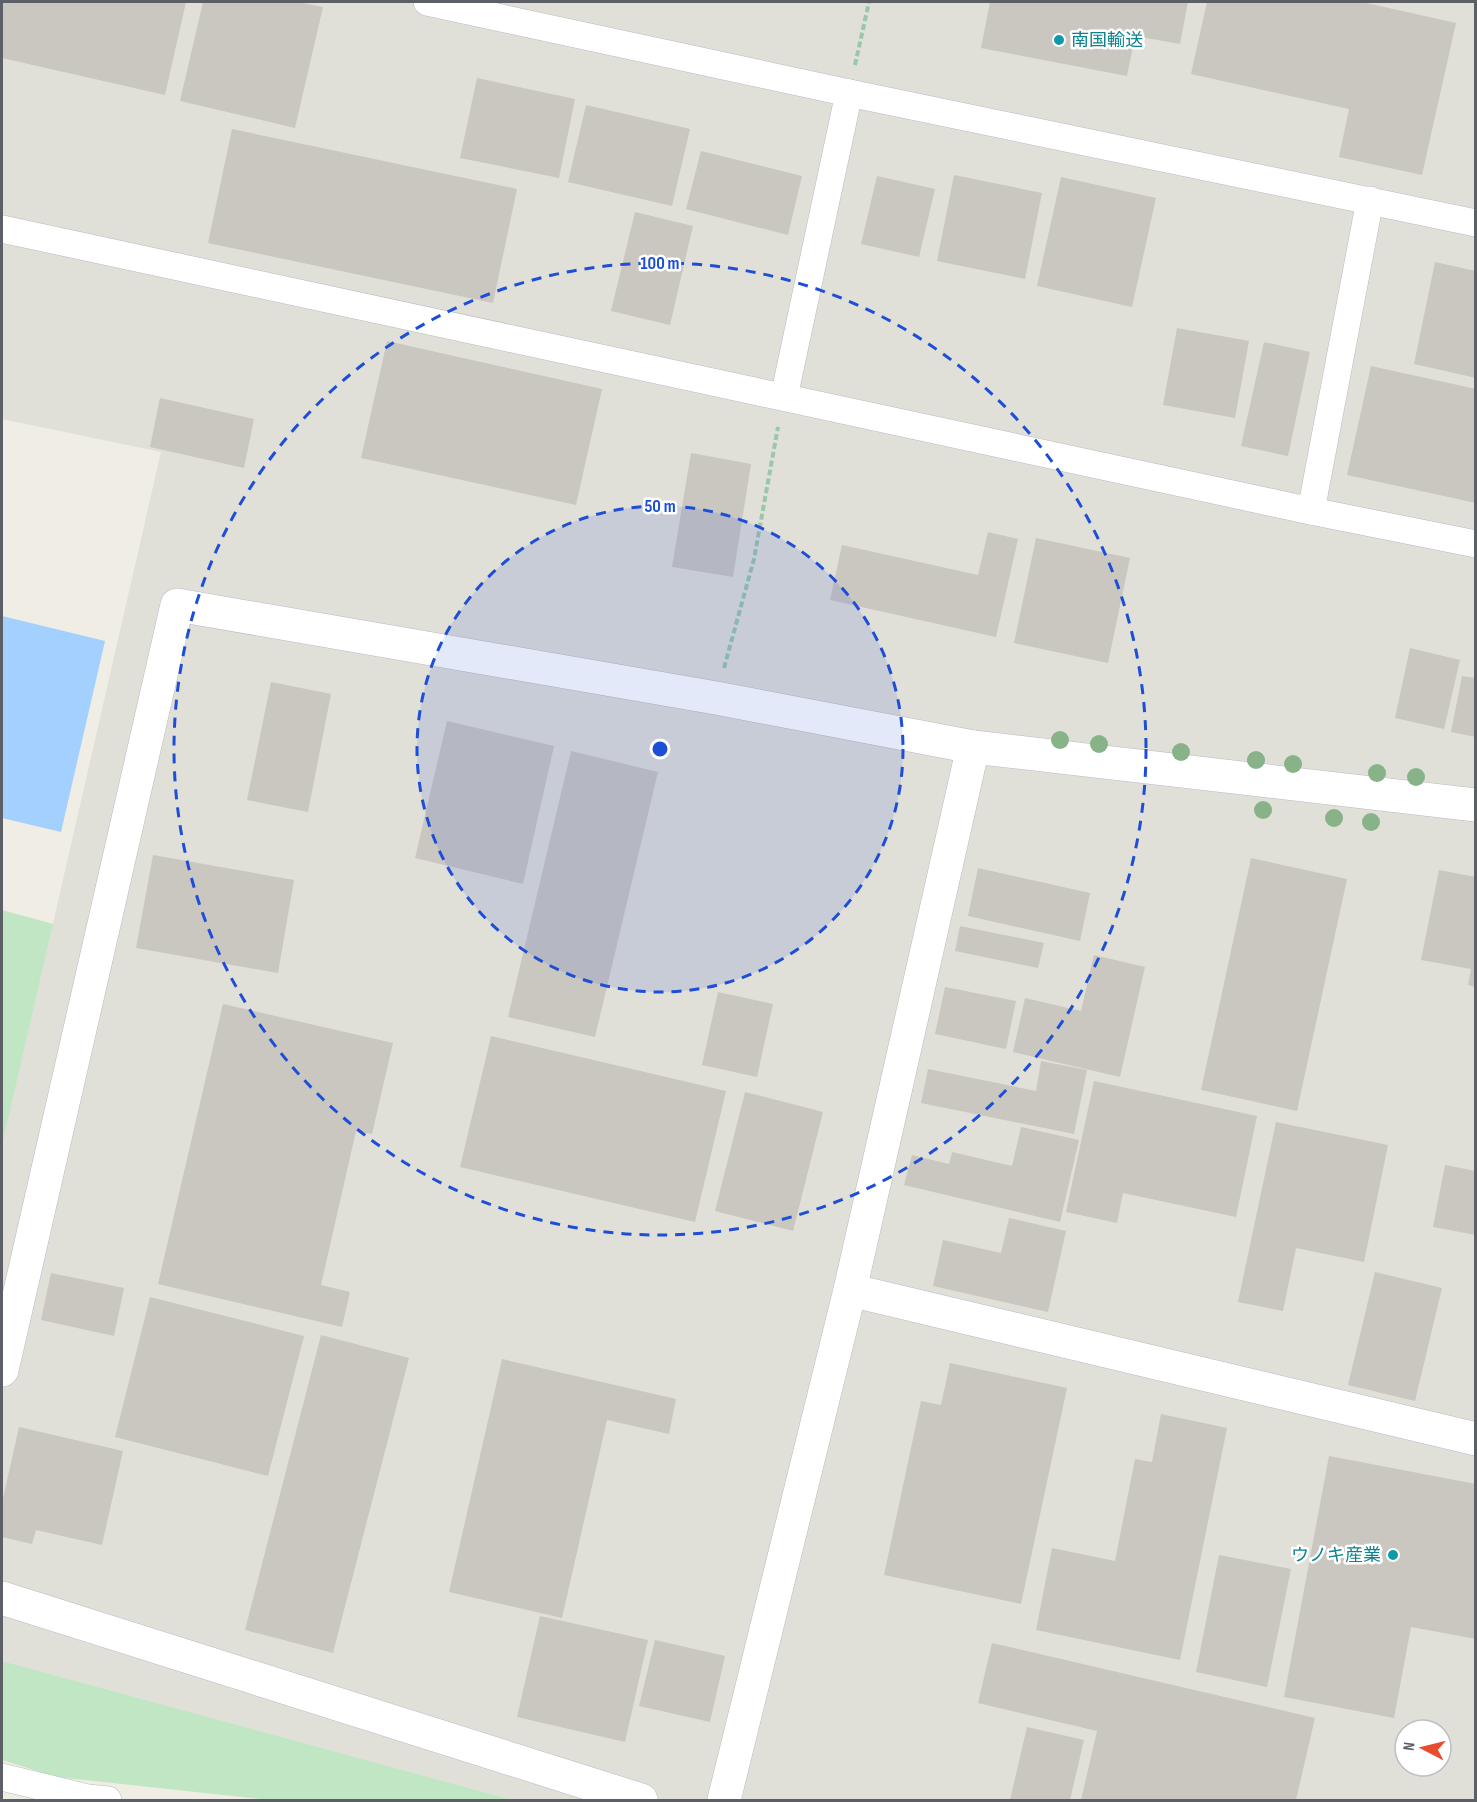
<svg xmlns="http://www.w3.org/2000/svg" width="1477" height="1802" font-family="'Sofia Sans Condensed','Noto Sans JP',sans-serif">
<rect width="100%" height="100%" fill="#efede4"/>
<path fill="#e0dfd8" fill-rule="evenodd" d="M 2,2 L 1475,2 L 1475,1800 L 513,1800 L 2,1661 L 2,1146 L 161,452 L 2,419 ZM 1405,1730 L 1441,1730 L 1441,1766 L 1405,1766 Z"/>
<g fill="#c0e6c3">
<polygon points="2,910 53,924 2,1146"/>
<polygon points="2,1661 513,1800 270,1800 57,1777 2,1760"/>
</g>
<polygon fill="#a4d0ff" points="2,616 105,641 61,832 2,818"/>
<g fill="#cac7c1">
<polygon points="2,2 186,2 165,95 2,58"/>
<polygon points="203,2 298,2 323,7 295,128 180,101"/>
<polygon points="990,2 1188,2 1180,44 1135,36 1127,76 981,48"/>
<polygon points="1207,2 1362,2 1456,23 1422,175 1339,157 1349,109 1191,74"/>
<polygon points="477,78 575,99 559,178 460,158"/>
<polygon points="586,105 690,129 672,206 568,182"/>
<polygon points="232,129 517,189 493,303 208,243"/>
<polygon points="701,151 802,176 788,235 686,209"/>
<polygon points="954,175 1042,193 1025,279 937,261"/>
<polygon points="877,176 935,189 919,257 861,244"/>
<polygon points="1061,177 1156,198 1132,307 1037,286"/>
<polygon points="635,212 693,226 670,325 611,311"/>
<polygon points="1435,262 1476,271 1476,378 1414,364"/>
<polygon points="1177,328 1249,341 1235,418 1163,405"/>
<polygon points="387,341 602,389 576,505 361,458"/>
<polygon points="1264,342 1310,352 1288,456 1241,446"/>
<polygon points="1371,366 1476,389 1476,503 1347,475"/>
<polygon points="160,398 254,419 244,468 150,447"/>
<polygon points="691,453 751,464 733,577 672,567"/>
<polygon points="988,532 1018,539 996,637 830,600 842,545 978,575"/>
<polygon points="1036,538 1130,558 1108,663 1014,643"/>
<polygon points="1410,648 1460,660 1444,729 1395,718"/>
<polygon points="1462,676 1476,678 1476,737 1451,732"/>
<polygon points="271,682 331,694 308,812 247,800"/>
<polygon points="447,721 554,746 523,884 415,858"/>
<polygon points="571,751 658,772 595,1037 508,1017"/>
<polygon points="153,855 294,880 278,973 136,948"/>
<polygon points="1251,858 1347,879 1297,1111 1201,1090"/>
<polygon points="978,868 1090,893 1080,941 968,916"/>
<polygon points="1439,870 1476,877 1476,987 1468,985 1471,969 1421,960"/>
<polygon points="960,926 1044,943 1038,968 955,951"/>
<polygon points="1094,955 1145,967 1120,1077 1013,1052 1025,998 1081,1011"/>
<polygon points="945,987 1016,1001 1006,1049 935,1034"/>
<polygon points="718,992 773,1004 757,1077 702,1065"/>
<polygon points="223,1004 393,1043 372,1134 356,1131 321,1285 350,1292 342,1327 158,1284"/>
<polygon points="491,1036 726,1091 695,1222 460,1167"/>
<polygon points="1041,1061 1087,1070 1074,1134 921,1103 928,1069 1036,1091"/>
<polygon points="1094,1081 1257,1116 1236,1217 1123,1193 1117,1223 1066,1212"/>
<polygon points="745,1092 823,1112 793,1231 715,1211"/>
<polygon points="1276,1122 1388,1145 1364,1262 1296,1248 1283,1311 1238,1302"/>
<polygon points="1021,1127 1079,1140 1060,1222 904,1185 912,1155 949,1164 952,1152 1012,1166"/>
<polygon points="1445,1165 1476,1171 1476,1235 1433,1227"/>
<polygon points="1009,1218 1066,1231 1048,1312 933,1286 943,1240 1001,1253"/>
<polygon points="1375,1272 1442,1288 1415,1401 1348,1385"/>
<polygon points="51,1273 124,1288 114,1336 41,1320"/>
<polygon points="150,1297 304,1336 268,1476 115,1437"/>
<polygon points="321,1335 409,1358 333,1653 245,1630"/>
<polygon points="502,1359 676,1399 669,1434 607,1420 562,1618 449,1592"/>
<polygon points="950,1363 1067,1388 1021,1604 884,1575 921,1401 941,1405"/>
<polygon points="1161,1414 1227,1428 1180,1660 1036,1630 1052,1548 1115,1561 1135,1459 1152,1462"/>
<polygon points="19,1427 123,1451 102,1545 36,1530 32,1544 2,1537 2,1503"/>
<polygon points="1329,1456 1476,1484 1476,1639 1411,1627 1394,1718 1284,1697"/>
<polygon points="1219,1555 1291,1569 1267,1687 1196,1672"/>
<polygon points="540,1616 648,1640 625,1742 517,1717"/>
<polygon points="655,1640 725,1656 710,1722 639,1706"/>
<polygon points="992,1643 1315,1718 1296,1800 1081,1800 1097,1731 978,1703"/>
<polygon points="1027,1727 1084,1740 1070,1800 1010,1800"/>
</g>
<g fill="none" stroke-linecap="round" stroke-linejoin="round">
<g stroke="#b9bbc0" stroke-width="28">
<g id="minor">
<polyline points="427,2 849,93 1476,223"/>
<polyline points="2,229 1311,511 1476,544"/>
<polyline points="784,397 849,93"/>
<polyline points="1311,511 1370,200"/>
<polyline points="2,1777 88,1798 108,1800"/>
</g>
</g>
<g stroke="#b9bbc0" stroke-width="34">
<g id="tertiary">
<polyline points="850,1290 1476,1439"/>
<polyline points="2,1370 177,605 716,698 973,747 1476,805"/>
<polyline points="2,1598 641,1800"/>
<polyline points="724,1800 850,1290 973,747"/>
</g>
</g>
<g stroke="#99c7aa" stroke-width="4" stroke-dasharray="6 3" stroke-linecap="butt">
<polyline points="855,65 869,2"/>
<polyline points="724,668 754,559 778,427"/>
</g>
<use href="#minor" stroke="#fff" stroke-width="27"/>
<use href="#tertiary" stroke="#fff" stroke-width="33"/>
</g>
<g fill="#88b389">
<circle cx="1060" cy="740" r="9"/>
<circle cx="1099" cy="744" r="9"/>
<circle cx="1181" cy="752" r="9"/>
<circle cx="1256" cy="760" r="9"/>
<circle cx="1293" cy="764" r="9"/>
<circle cx="1377" cy="773" r="9"/>
<circle cx="1416" cy="777" r="9"/>
<circle cx="1263" cy="810" r="9"/>
<circle cx="1334" cy="818" r="9"/>
<circle cx="1371" cy="822" r="9"/>
</g>
<circle cx="660" cy="749" r="243" fill="#1d4ed8" fill-opacity=".12"/>
<g fill="none" stroke="#1d4ed8" stroke-width="3" stroke-dasharray="10 8">
<circle cx="660" cy="749" r="243"/>
<circle cx="660" cy="749" r="486"/>
</g>
<g fill="#0f9aa8" stroke="#fff" stroke-width="2">
<circle cx="1059" cy="40" r="6"/>
<circle cx="1393" cy="1555" r="6"/>
</g>
<g text-anchor="middle" dominant-baseline="central" stroke-width="5" stroke-linejoin="round" paint-order="stroke">
<g font-size="18" fill="#0d838f" stroke="#fff" text-anchor="start">
<text x="1071" y="40">南国輸送</text>
<text x="1381" y="1555" text-anchor="end">ウノキ産業</text>
</g>
</g>
<circle cx="660" cy="749" r="9" fill="#1d4ed8" stroke="#fff" stroke-width="3"/>
<g font-size="18" text-anchor="middle" font-weight="bold" fill="#1d4ed8" stroke="#fff" stroke-width="5" stroke-linejoin="round" paint-order="stroke">
<text x="660" y="269">100 m</text>
<text x="660" y="512">50 m</text>
</g>
<rect width="1477" height="1802" fill="none" stroke="#5c5f65" stroke-width="6"/>
<g transform="translate(1423 1748) rotate(277)"><circle r="28" fill="#ffffff" stroke="#bebfc1" stroke-width="1.5"/>
<path d="M0-4.5L10 22L0 15L-10 22Z" fill="#ea4c2f"/>
<text y="-9" font-size="16" font-weight="bold" text-anchor="middle" fill="#5c5f65">N</text>
</g>
</svg>
